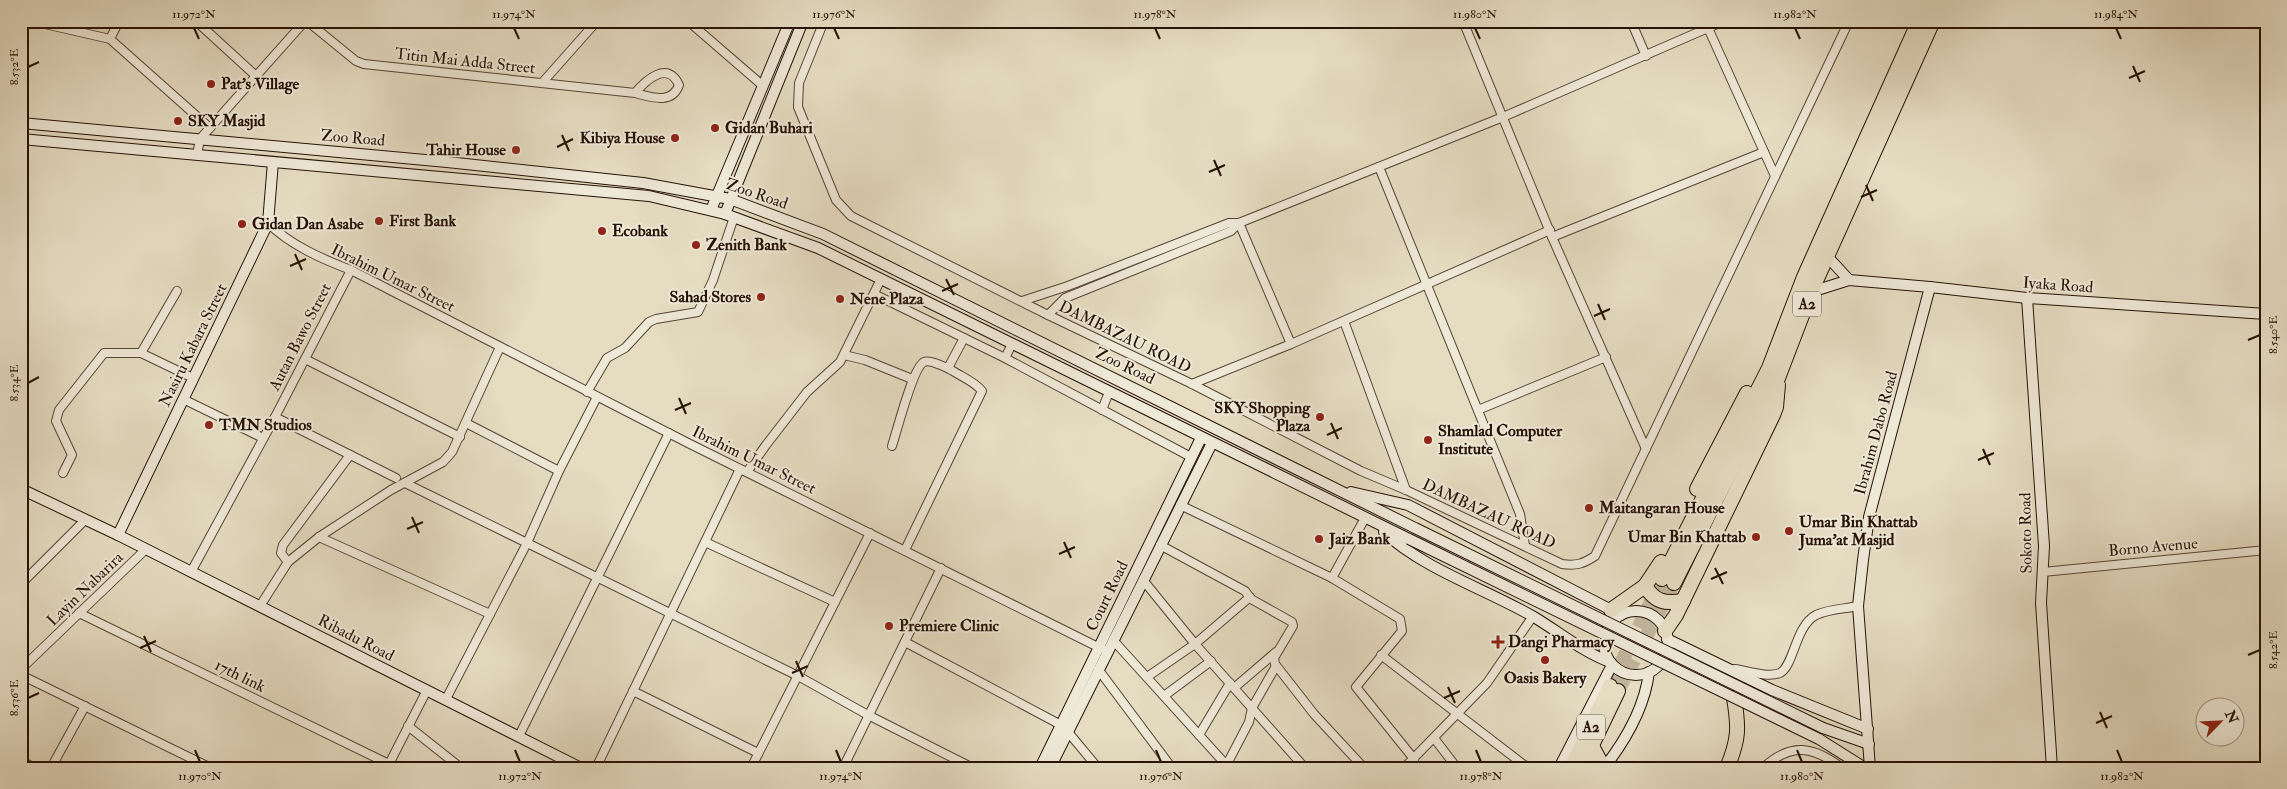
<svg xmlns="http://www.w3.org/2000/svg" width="2287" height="789" font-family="'IM FELL Double Pica',serif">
<rect width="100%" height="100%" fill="#e5dcc2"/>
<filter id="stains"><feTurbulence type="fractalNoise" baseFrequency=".004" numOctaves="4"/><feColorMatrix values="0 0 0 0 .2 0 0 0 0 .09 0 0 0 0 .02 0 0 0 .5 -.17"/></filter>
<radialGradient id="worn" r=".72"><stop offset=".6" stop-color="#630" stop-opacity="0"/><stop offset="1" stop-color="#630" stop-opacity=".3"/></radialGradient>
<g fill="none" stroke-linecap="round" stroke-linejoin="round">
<g stroke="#bfb49c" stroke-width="14" stroke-dasharray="14 7" stroke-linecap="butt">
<polyline points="1611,684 1662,579"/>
<polyline points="1618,691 1674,583"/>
</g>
<g stroke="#564434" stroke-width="10">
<g id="street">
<polyline points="32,21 110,39 210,128"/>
<polyline points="196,21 256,76"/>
<path d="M 307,21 L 356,61 L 364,64 L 635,93 C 651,97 672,105 679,85 C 668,60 646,80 635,93"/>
<polyline points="688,21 762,85"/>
<path d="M 824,21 L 799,83 L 798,107 L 836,200 L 851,216 L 1048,315 L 1192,384 L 1361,471 L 1406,490 L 1562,564 C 1576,566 1583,564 1595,556 L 1849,21"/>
<polyline points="1463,21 1552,237 1646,449"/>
<polyline points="1631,21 1646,56"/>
<polyline points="407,23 408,21"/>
<polyline points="1708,28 1775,176"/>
<polyline points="110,39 119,21"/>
<polyline points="542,83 597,21"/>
<polyline points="197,155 200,139 305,21"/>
<polyline points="1379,167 1520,514 1525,546"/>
<path d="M 268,223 C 290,245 322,259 351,270 L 688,443 L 1102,649"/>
<polyline points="1239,223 1291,344"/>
<polyline points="1552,237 1764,152"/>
<polyline points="874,294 1005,358 1191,457"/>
<polyline points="1022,301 1068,286 1229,223 1239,223 1503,117 1724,21"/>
<polyline points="1048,315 1065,298 1231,231 1239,223"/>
<polyline points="1344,321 1406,490"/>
<polyline points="141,353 177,291"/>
<polyline points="844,355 865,360 912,379"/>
<polyline points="1005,358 1012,344"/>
<polyline points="305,359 460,437"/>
<polyline points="948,368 964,338"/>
<polyline points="1192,384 1291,344 1550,230"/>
<polyline points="587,392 607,358 625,348 649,322 656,319 698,312 713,280 734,217"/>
<polyline points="183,399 263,438"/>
<polyline points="1102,410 1109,392"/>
<polyline points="1478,410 1606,357"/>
<polyline points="275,417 351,270"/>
<polyline points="466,423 559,471"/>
<path d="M 892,446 C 897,431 913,367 924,362 C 930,359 947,368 953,371 C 962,377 975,382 982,391 L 905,550"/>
<polyline points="747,472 766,445 807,392 840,362 881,279"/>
<polyline points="63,473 72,455 56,421 59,410 104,353 141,353 193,378"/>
<polyline points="405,483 798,676 868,715 973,768"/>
<polyline points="21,499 28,493"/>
<polyline points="1180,505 1332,578 1400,619 1402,631 1356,687 1414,759"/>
<polyline points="319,537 490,614"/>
<polyline points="705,542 835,602"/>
<polyline points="1160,545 1245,591 1251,599 1292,622 1293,626 1274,658 1275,664 1314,714 1364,768"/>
<polyline points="288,562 281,553 283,545 350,455"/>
<polyline points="191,572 275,417 396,478"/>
<polyline points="2043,572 2266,550"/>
<polyline points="1332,578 1365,518"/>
<polyline points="1143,580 1195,644 1305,768"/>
<polyline points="21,584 85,520"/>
<polyline points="260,606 288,562 319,537 391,490 443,462 452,452 500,347"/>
<polyline points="79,613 389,764"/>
<polyline points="1113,640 1229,768"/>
<polyline points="905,642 1061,725"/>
<polyline points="1381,655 1528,768"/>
<polyline points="21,669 145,550"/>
<polyline points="1098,669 1172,768"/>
<path d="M 1735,669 C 1748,671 1768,678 1780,673 C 1794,666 1795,626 1816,615 C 1829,609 1844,609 1858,606"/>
<polyline points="21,675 211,768"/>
<polyline points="1147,677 1195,644 1250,597"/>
<polyline points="1234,688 1276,652"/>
<polyline points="633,691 758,753"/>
<polyline points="1164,696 1211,661"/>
<polyline points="446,699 527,543 559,471 597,397"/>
<polyline points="408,726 461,768"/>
<polyline points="1068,732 1098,768"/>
<polyline points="1199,735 1230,683"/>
<polyline points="519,736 669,433"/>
<polyline points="1434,738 1457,768"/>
<polyline points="21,761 35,768"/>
<polyline points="1227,764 1249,722 1252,708 1276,666"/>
<polyline points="51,768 85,706"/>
<polyline points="387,768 427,690"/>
<polyline points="596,768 740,469"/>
<polyline points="751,768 870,533"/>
<polyline points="843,768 941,568"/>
<polyline points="1404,768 1487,683 1533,616"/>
<path d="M 1763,768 C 1791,742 1813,746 1842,768"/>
</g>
</g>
<g stroke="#261205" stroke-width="12">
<g id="secondary">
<polyline points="21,123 447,162 643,183 730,199 823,234 1415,528"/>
<polyline points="21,139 649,196 725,214 818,248 1409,539"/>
<polyline points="711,210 790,21"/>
<polyline points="725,214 803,21"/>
<polyline points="1827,256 1849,280"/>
<polyline points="1811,292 1849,280 1930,287 2027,298 2266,314"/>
<polyline points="2027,298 2044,546 2041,603 2052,768"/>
<polyline points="21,489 118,535 581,768"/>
<polyline points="1351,492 1408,505 1621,615"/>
<path d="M 1384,532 C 1425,570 1486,589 1534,617 C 1559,632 1583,652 1610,662"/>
<polyline points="118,535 268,223 273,162"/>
<circle cx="1636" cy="643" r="32"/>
<polyline points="1667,639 1772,690 1868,729"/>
<polyline points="1823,728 1869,744"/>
<polyline points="1819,739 1865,768"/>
<polyline points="1040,768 1201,438"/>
<polyline points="1050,768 1212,443"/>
<polyline points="1559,768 1612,665"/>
<path d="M 1604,768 C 1625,741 1645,706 1649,672"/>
<polyline points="1870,768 1858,606 1863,560 1869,517 1930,287"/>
</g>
</g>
<g stroke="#261205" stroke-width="16">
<g id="highway">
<polyline points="1697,489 1747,393"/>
<polyline points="1662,579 1769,368 1804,277 1919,21"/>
<polyline points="1674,583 1778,378 1811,292 1933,21"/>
<path d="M 1645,586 C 1655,602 1665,604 1683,601"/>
<polyline points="1611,610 1645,586 1661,562"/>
<polyline points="1665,631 1676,615 1773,415 1776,407 1778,385"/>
<polyline points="1592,746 1600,761"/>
<polyline points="1571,768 1610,686"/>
<polyline points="1581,768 1618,691"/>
<path d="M 1727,768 C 1739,739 1739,728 1734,698"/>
</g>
</g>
<use href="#street" stroke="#eee8d7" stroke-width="8"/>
<use href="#secondary" stroke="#eee8d7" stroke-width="10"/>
<use href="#highway" stroke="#e5dcc2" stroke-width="14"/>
<g stroke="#261205" stroke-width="12" stroke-linecap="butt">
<g id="secondary-bridge">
<polyline points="1415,528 1823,728"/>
<polyline points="1409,539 1819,739"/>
</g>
</g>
<use href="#secondary-bridge" stroke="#eee8d7" stroke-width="10"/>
</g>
<path fill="none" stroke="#261205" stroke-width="2" d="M 194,28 L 199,39M 514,28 L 519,39M 834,28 L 839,39M 1155,28 L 1160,39M 1475,28 L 1480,39M 1795,28 L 1800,39M 2116,28 L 2121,39M 2133,66 L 2140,82M 28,67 L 39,62M 2129,78 L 2145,71M 562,135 L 569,151M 557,147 L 573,139M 1214,160 L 1221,176M 1209,172 L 1225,165M 1866,185 L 1873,201M 1861,197 L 1877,190M 295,254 L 302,270M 290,266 L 306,259M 946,279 L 954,295M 942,291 L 958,284M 1598,304 L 1605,320M 1594,316 L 1610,309M 2248,340 L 2260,335M 28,383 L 39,377M 679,398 L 686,414M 675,410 L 691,403M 1331,423 L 1338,439M 1327,435 L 1342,428M 1983,449 L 1990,465M 1978,460 L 1994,453M 412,517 L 419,533M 407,529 L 423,522M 1064,542 L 1071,558M 1059,554 L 1075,547M 1715,568 L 1723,584M 1711,579 L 1727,572M 144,636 L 151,652M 140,648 L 156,641M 2248,655 L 2260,650M 796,661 L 803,677M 792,673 L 808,666M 1448,687 L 1455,703M 28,698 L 39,693M 1444,698 L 1460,691M 2100,712 L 2107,728M 2096,723 L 2112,716M 195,750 L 200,762M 515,750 L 520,762M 836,750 L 841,762M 1156,750 L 1161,762M 1476,750 L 1481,762M 1797,750 L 1802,762M 2117,750 L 2122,762"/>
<g fill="#8f2418" stroke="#eee8d7" stroke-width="2">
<circle cx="211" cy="84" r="5"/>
<circle cx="178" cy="121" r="5"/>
<circle cx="715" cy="128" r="5"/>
<circle cx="675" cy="138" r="5"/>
<circle cx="516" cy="150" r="5"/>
<circle cx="379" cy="221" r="5"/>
<circle cx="242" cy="224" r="5"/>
<circle cx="602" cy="231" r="5"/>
<circle cx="696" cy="245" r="5"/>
<circle cx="761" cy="297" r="5"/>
<circle cx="840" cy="299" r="5"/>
<circle cx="1320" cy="417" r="5"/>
<circle cx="209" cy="425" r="5"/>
<circle cx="1428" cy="440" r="5"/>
<circle cx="1589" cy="508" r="5"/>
<circle cx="1789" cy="531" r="5"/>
<circle cx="1756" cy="537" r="5"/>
<circle cx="1319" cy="539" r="5"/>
<circle cx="889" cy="626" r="5"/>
<path d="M1495.5 634.5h5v5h5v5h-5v5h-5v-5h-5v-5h5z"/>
<circle cx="1545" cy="660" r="5"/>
</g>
<g text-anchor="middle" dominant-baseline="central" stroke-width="4" stroke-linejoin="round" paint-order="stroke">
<g fill="#eee8d7" stroke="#625244" stroke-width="1">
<rect x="1793" y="291.5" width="28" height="25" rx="4"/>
<rect x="1577" y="714.5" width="28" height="25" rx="4"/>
</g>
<g font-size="15" font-weight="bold" fill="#261205">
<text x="1807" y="304">A2</text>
<text x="1591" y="727">A2</text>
</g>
<g font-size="16" fill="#261205" stroke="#eee8d7">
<text transform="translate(465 61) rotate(6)">Titin Mai Adda Street</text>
<text transform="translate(353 138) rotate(5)">Zoo Road</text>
<text transform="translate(757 194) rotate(19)">Zoo Road</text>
<text transform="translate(393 278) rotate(26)">Ibrahim Umar Street</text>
<text transform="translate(2058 285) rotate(4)">Iyaka Road</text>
<text transform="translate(300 337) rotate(-63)">Autan Bawo Street</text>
<text transform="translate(1125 337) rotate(26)">DAMBAZAU ROAD</text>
<text transform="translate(193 345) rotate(-64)">Nasiru Kabara Street</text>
<text transform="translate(1125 366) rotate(26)">Zoo Road</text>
<text transform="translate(1876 433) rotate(-75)">Ibrahim Dabo Road</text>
<text transform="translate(754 460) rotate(26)">Ibrahim Umar Street</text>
<text transform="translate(1489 514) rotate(25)">DAMBAZAU ROAD</text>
<text transform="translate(2026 533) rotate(-91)">Sokoto Road</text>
<text transform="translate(2153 547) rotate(-5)">Borno Avenue</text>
<text transform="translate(85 589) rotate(-44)">Layin Nabarira</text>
<text transform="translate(1107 596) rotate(-64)">Court Road</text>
<text transform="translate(356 638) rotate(27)">Ribadu Road</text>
<text transform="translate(240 676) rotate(26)">17th link</text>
</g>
<g font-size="16" font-weight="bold" fill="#261205" stroke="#eee8d7" text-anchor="start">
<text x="221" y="84">Pat's Village</text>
<text x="188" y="121">SKY Masjid</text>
<text x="725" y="128">Gidan Buhari</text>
<text x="665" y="138" text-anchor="end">Kibiya House</text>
<text x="506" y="150" text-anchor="end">Tahir House</text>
<text x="389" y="221">First Bank</text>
<text x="252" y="224">Gidan Dan Asabe</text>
<text x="612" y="231">Ecobank</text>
<text x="706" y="245">Zenith Bank</text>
<text x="751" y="297" text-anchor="end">Sahad Stores</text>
<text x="850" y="299">Nene Plaza</text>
<text x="1310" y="408" text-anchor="end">SKY Shopping<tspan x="1310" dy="18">Plaza</tspan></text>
<text x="219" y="425">TMN Studios</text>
<text x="1438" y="431">Shamlad Computer<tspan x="1438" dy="18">Institute</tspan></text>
<text x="1599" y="508">Maitangaran House</text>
<text x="1799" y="522">Umar Bin Khattab<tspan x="1799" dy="18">Juma'at Masjid</tspan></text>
<text x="1746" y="537" text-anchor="end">Umar Bin Khattab</text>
<text x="1329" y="539">Jaiz Bank</text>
<text x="899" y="626">Premiere Clinic</text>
<text x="1508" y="642">Dangi Pharmacy</text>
<text x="1545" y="678" text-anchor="middle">Oasis Bakery</text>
</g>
</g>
<rect width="2287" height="789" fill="none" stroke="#e5dcc2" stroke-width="55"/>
<g transform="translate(2220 722) rotate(66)"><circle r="24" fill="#eee8d7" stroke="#9e9283"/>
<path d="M0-4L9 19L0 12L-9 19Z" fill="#8f2418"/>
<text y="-8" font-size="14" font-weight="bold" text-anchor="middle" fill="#261205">N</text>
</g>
<rect x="28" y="28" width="2232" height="734" fill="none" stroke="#261205" stroke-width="2"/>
<g font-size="12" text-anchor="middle" fill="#261205">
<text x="194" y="18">11.972°N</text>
<text x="514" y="18">11.974°N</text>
<text x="834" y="18">11.976°N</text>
<text x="1155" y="18">11.978°N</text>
<text x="1475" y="18">11.980°N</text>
<text x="1795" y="18">11.982°N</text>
<text x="2116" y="18">11.984°N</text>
<text transform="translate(14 67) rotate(-90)" y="4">8.532°E</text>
<text transform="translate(2273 335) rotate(-90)" y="4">8.540°E</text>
<text transform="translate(14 383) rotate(-90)" y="4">8.534°E</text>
<text transform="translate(2273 650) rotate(-90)" y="4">8.542°E</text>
<text transform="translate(14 698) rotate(-90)" y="4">8.536°E</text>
<text x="200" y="780">11.970°N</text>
<text x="520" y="780">11.972°N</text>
<text x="841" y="780">11.974°N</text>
<text x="1161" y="780">11.976°N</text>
<text x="1481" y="780">11.978°N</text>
<text x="1802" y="780">11.980°N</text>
<text x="2122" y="780">11.982°N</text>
</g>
<rect width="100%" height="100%" filter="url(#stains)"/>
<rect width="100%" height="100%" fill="url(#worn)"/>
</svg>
